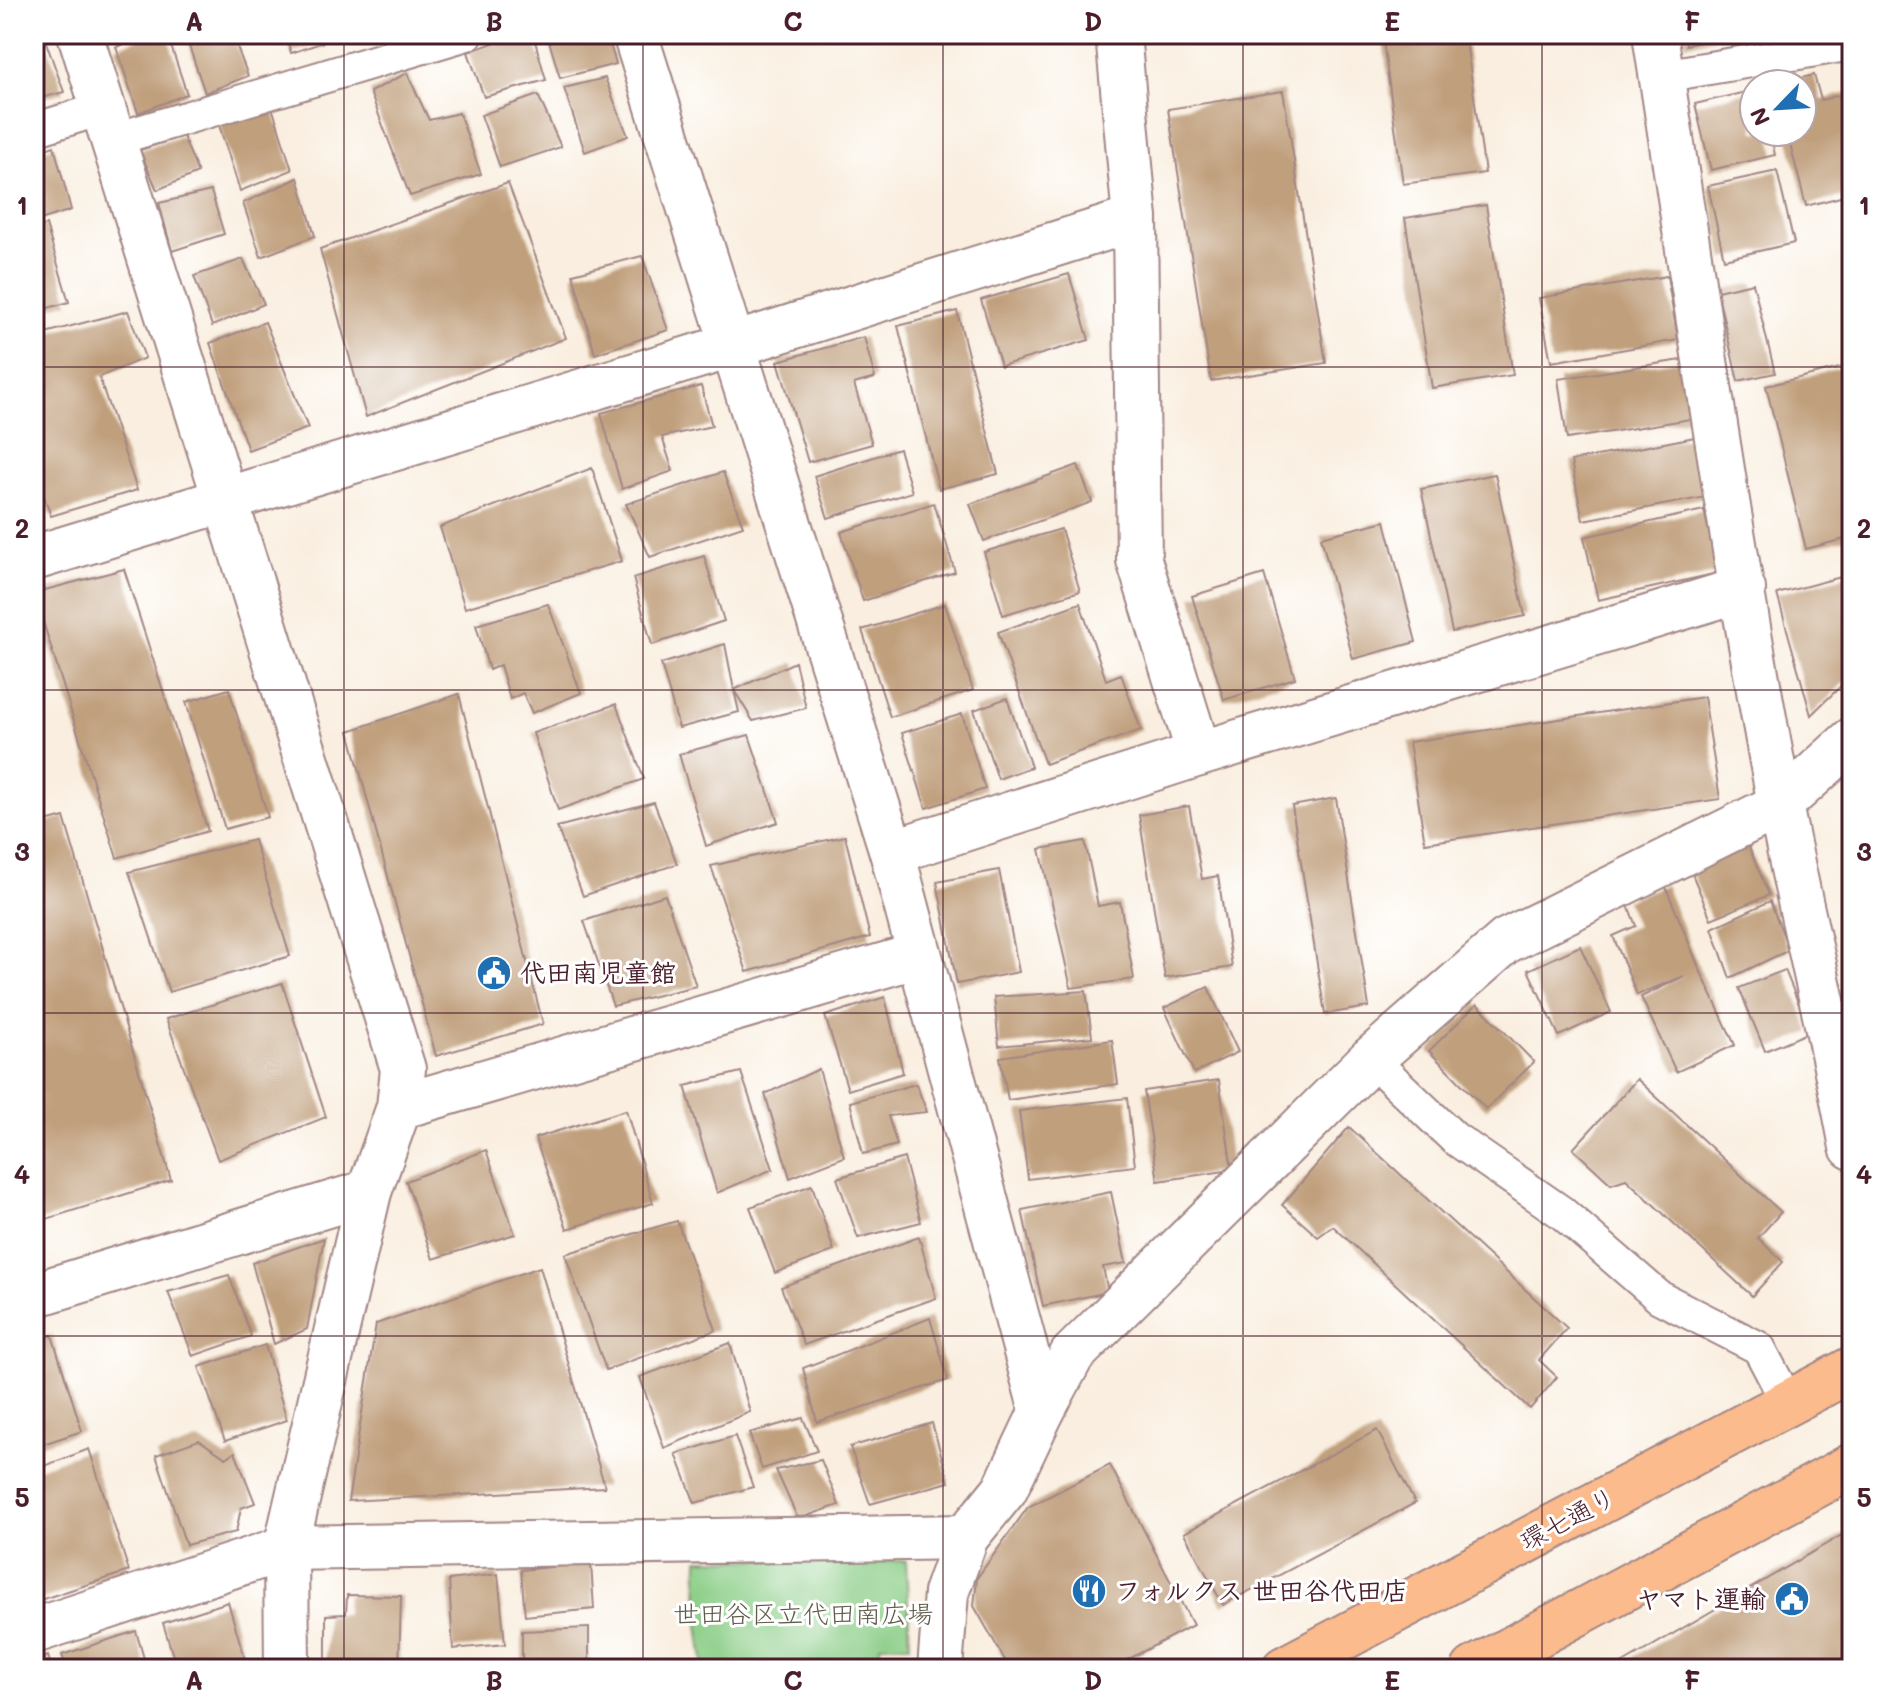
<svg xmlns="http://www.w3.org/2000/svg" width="1886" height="1703" font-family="Mali,'Klee One',sans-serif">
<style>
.green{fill:#8acd86;stroke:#6a7658;stroke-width:2}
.building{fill:#c09f7b}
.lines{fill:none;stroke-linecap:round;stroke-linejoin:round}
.service-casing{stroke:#a28685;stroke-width:36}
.minor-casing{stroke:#a28685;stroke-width:48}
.primary-casing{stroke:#a28685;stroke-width:48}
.service{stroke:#fff;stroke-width:32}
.minor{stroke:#fff;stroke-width:44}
.primary{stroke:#fbbb8c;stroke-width:44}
.grid{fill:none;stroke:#4a1f2b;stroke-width:2;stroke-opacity:0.55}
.labels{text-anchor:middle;stroke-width:6;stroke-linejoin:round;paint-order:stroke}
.poi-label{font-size:26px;font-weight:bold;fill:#4a1f2b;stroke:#fff;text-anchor:start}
.street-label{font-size:26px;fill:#4a1f2b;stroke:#fff}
.park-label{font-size:26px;fill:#605c4b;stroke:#fff}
.neatline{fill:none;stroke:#4a1f2b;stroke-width:3}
.grid-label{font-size:26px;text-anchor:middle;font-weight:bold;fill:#4a1f2b}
</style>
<rect width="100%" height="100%" fill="#fff"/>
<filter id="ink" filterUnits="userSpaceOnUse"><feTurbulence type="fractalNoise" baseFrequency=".0125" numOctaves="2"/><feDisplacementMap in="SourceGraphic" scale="16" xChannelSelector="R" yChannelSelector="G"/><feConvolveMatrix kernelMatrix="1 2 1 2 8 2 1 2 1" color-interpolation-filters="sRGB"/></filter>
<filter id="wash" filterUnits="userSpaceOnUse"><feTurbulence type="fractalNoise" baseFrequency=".006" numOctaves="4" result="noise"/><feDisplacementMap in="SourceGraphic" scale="32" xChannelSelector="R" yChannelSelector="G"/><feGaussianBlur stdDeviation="1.8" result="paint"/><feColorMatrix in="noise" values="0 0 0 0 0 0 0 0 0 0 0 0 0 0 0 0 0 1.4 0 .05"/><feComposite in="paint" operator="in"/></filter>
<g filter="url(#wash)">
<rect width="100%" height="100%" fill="#f9eedf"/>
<polygon class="green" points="698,1559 906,1561 910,1645 880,1645 880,1669 704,1669 697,1617"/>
<g id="blocks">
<g class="building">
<polygon points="34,34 43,34 64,92 34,100"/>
<polygon points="154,34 167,34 187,94 138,113 116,47"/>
<polygon points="185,34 232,34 248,76 205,93"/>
<polygon points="285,34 345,34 345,35 291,53"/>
<polygon points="353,34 383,34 383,36 354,41"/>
<polygon points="518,34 533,34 546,80 484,97 468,52"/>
<polygon points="547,34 607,34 616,64 560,78"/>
<polygon points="1382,34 1465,34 1485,173 1403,184"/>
<polygon points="1684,34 1733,34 1733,35 1686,45"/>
<polygon points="407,73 429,120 459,113 481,174 410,196 370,92"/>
<polygon points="1814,75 1821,100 1852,92 1852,194 1806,206 1787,132 1802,132 1802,84 1780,83"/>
<polygon points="605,78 628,136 585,152 564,88"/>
<polygon points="1754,90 1754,132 1770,132 1775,155 1711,170 1695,104"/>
<polygon points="1283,91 1326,363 1211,381 1168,109"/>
<polygon points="538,95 561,147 500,167 481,115"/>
<polygon points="272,107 292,170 240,191 219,125"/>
<polygon points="183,136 198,173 157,190 140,150"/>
<polygon points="54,146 71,210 34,222 34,153"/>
<polygon points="1777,171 1794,243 1724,259 1708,186"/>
<polygon points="298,178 315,236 261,257 243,203"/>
<polygon points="508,183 566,338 366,417 320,249"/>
<polygon points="211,191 224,234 172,251 159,203"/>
<polygon points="1486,205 1513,375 1432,388 1405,218"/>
<polygon points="46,225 69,302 34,312 34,228"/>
<polygon points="642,256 668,330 595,354 573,274"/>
<polygon points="243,259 264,304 212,326 194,276"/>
<polygon points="1069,274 1089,340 1001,366 981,300"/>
<polygon points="1667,276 1678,340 1551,362 1539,298"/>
<polygon points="1753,283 1775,373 1738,381 1717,291"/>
<polygon points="128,311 145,358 99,377 137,490 51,516 34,469 34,336"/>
<polygon points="957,311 998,474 939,489 898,326"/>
<polygon points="265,322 308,428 248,450 210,343"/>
<polygon points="864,337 875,378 854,384 872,444 808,462 778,361"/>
<polygon points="1682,360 1691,419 1567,439 1558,379"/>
<polygon points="1852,365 1852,537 1806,549 1766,386"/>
<polygon points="701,386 712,426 662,437 673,471 622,489 601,413"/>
<polygon points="1695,437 1706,497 1583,520 1571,461"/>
<polygon points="899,449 912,492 828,518 814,476"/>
<polygon points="1078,465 1092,502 984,541 970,504"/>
<polygon points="592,468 622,561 465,608 440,527"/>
<polygon points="723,472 743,526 650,557 626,504"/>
<polygon points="1495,474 1525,616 1452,632 1421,489"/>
<polygon points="934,503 955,572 863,601 841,532"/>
<polygon points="1704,510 1718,573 1598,600 1584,537"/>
<polygon points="1385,521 1416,642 1353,659 1321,537"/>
<polygon points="1061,529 1080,591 1003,615 984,552"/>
<polygon points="704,556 724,621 652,645 633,578"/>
<polygon points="124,569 208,831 117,858 34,593"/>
<polygon points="1264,574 1295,678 1224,700 1192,596"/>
<polygon points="1852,574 1852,675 1811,715 1777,594"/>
<polygon points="1080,603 1106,680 1121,674 1141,730 1045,764 998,632"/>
<polygon points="548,604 581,693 532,713 523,693 510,699 500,665 489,670 476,625"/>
<polygon points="945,604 973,690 890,717 862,630"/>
<polygon points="725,644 734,690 795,662 806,708 753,721 734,690 739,712 679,728 661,664"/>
<polygon points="229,689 268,817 225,829 186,702"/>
<polygon points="459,694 543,1024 436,1056 349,731"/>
<polygon points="1704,697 1720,799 1425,843 1409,742"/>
<polygon points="1007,698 1031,767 998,779 974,710"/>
<polygon points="616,704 644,779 558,810 533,733"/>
<polygon points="962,714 985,789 926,808 902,733"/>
<polygon points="749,735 778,822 706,846 679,754"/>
<polygon points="1336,798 1369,1007 1325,1014 1292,806"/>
<polygon points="654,802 677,864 583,896 557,827"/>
<polygon points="1189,806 1202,879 1218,876 1232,967 1165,978 1139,815"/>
<polygon points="64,817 171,1180 34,1223 34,825"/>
<polygon points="845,836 870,937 747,972 711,866"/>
<polygon points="254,840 290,956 169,992 129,872"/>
<polygon points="1085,841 1098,906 1120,902 1134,979 1071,988 1040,849"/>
<polygon points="1748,845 1769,895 1711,919 1690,869"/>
<polygon points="999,870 1019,972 957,984 937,882"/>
<polygon points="1665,885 1700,970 1735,1045 1676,1072 1641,997 1684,976 1637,995 1613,936 1636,926 1626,900"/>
<polygon points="665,895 696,986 613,1006 584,921"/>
<polygon points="1770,901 1789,950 1730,978 1712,928"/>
<polygon points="1580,946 1611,1012 1559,1036 1528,970"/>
<polygon points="1785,970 1810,1032 1765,1051 1739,988"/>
<polygon points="282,983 326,1117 218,1160 166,1019"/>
<polygon points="1208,987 1238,1052 1194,1073 1164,1008"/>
<polygon points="1086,991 1092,1037 999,1046 994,997"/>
<polygon points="885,997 903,1073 848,1090 825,1016"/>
<polygon points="1477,1004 1534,1062 1486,1109 1429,1051"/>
<polygon points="1112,1040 1118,1084 1008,1100 1000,1057"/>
<polygon points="819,1069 844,1157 790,1178 765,1094"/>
<polygon points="741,1072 773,1169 717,1193 685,1086"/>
<polygon points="1637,1079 1781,1212 1758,1238 1783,1262 1752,1296 1626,1179 1611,1184 1573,1149"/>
<polygon points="1219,1080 1232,1170 1158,1181 1144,1091"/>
<polygon points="916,1084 927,1112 888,1116 897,1145 863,1154 850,1102"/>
<polygon points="1127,1098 1135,1166 1028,1179 1019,1111"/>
<polygon points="626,1110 653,1203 567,1229 535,1138"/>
<polygon points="1349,1127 1567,1328 1539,1360 1557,1377 1530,1409 1333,1226 1318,1237 1282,1205"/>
<polygon points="486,1150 515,1234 433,1259 406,1181"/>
<polygon points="904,1158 921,1222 858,1238 837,1178"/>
<polygon points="812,1185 834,1251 775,1273 750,1207"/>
<polygon points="1111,1192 1126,1263 1103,1267 1108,1292 1043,1306 1022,1210"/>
<polygon points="677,1221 716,1330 606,1370 565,1254"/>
<polygon points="919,1237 936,1298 804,1345 781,1287"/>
<polygon points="324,1238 307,1329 274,1344 252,1263"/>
<polygon points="540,1267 605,1487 348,1501 376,1324"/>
<polygon points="229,1275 251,1336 193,1356 168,1292"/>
<polygon points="930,1318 948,1380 817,1422 803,1368"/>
<polygon points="52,1335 82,1431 34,1447 34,1341"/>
<polygon points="730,1343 750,1412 664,1448 640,1377"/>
<polygon points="265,1345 287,1420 225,1441 199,1367"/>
<polygon points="803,1418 817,1451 762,1469 749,1433"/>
<polygon points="932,1423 949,1482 870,1504 850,1447"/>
<polygon points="1377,1430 1415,1503 1223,1605 1184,1533"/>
<polygon points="735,1436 753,1487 695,1503 676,1454"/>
<polygon points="199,1440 226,1458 235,1452 255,1503 241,1508 236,1532 186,1545 156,1455"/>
<polygon points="89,1449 129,1571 40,1600 34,1579 34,1470"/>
<polygon points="821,1460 839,1505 798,1519 776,1470"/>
<polygon points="1110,1465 1193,1625 1110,1669 1010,1669 974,1606 977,1578 1028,1507"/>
<polygon points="1852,1529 1852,1669 1613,1669"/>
<polygon points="591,1563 594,1609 525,1616 521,1570"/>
<polygon points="498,1574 505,1644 453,1649 449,1580"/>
<polygon points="347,1595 401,1596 399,1669 326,1669 326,1615 346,1614"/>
<polygon points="228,1602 246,1663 228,1669 177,1669 163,1623"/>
<polygon points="589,1628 589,1669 522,1669 522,1631"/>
<polygon points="136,1631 147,1669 67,1669 62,1655"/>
<polygon points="48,1656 52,1669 34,1669 34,1661"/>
<polygon points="506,1663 506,1669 460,1669 460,1666"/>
</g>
</g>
</g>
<g filter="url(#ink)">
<use href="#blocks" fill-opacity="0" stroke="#a28685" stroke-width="2"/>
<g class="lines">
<g class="service-casing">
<g id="service">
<polyline points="1662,76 1852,44"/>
<polyline points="34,130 104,108"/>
<polyline points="112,140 467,34"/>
<polyline points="1371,1059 1454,1138 1561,1212 1659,1297 1759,1348 1788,1403"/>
</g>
</g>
<g class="minor-casing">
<g id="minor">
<polyline points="80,34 403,1069 399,1107 369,1192 286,1548 287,1669"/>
<polyline points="635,34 892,852 1042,1411"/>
<polyline points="1118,34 1135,219 1139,560 1199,754"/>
<path d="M1655 34C1695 291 1731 549 1780 804 1802 919 1831 1032 1852 1147"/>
<polyline points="34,558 734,345 1135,219"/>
<polyline points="892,852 1199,754 1743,589"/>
<polyline points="399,1107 919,955"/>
<polyline points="34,1295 369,1192"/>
<polyline points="34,1631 286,1548 966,1537"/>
<polyline points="940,1669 946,1593 966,1537 1005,1489 1042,1411 1072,1355 1371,1059 1506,941 1780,805 1852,740"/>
</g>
</g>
<g class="primary-casing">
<g id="primary">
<polyline points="1284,1669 1852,1369"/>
<polyline points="1474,1669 1852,1466"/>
</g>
</g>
<use href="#service" class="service"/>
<use href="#minor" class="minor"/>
<use href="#primary" class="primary"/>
</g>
</g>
<path class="grid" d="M344 34V1669M643 34V1669M943 34V1669M1243 34V1669M1542 34V1669M34 367H1852M34 690H1852M34 1013H1852M34 1336H1852"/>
<defs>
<g id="civic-disc" transform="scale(1.8)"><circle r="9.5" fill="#1f6fb2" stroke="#fff"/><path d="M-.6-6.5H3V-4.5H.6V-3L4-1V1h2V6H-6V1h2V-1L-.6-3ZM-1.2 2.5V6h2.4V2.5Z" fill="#fff"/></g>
<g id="restaurant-disc" transform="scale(1.8)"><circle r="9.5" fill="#1f6fb2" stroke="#fff"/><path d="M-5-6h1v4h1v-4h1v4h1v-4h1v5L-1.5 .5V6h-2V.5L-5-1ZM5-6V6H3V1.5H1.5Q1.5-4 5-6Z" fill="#fff"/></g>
</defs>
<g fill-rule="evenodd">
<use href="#civic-disc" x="494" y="973"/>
<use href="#restaurant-disc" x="1089" y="1591"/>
<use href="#civic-disc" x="1792" y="1599"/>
</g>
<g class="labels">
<g class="poi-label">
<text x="520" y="982">代田南児童館</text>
<text x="1115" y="1600">フォルクス 世田谷代田店</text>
<text x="1766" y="1608" text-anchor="end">ヤマト運輸</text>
</g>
<g class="street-label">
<text transform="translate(1568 1519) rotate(-28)" y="9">環七通り</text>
</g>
<g class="park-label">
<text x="803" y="1623">世田谷区立代田南広場</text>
</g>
</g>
<rect width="1886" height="1703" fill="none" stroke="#fff" stroke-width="88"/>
<g transform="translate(1778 108) rotate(245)"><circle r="38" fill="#ffffff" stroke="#b7a5aa" stroke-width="2"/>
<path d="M0-6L14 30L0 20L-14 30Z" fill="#1f6fb2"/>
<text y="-12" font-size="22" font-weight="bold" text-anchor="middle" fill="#4a1f2b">N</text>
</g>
<rect x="44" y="44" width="1798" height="1615" class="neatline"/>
<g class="grid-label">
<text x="194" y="31">A</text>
<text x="494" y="31">B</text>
<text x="793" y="31">C</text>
<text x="1093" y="31">D</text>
<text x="1392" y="31">E</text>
<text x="1692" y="31">F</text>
<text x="22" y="215">1</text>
<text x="1864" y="215">1</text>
<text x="22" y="538">2</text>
<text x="1864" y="538">2</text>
<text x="22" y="861">3</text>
<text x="1864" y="861">3</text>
<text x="22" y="1184">4</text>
<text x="1864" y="1184">4</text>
<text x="22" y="1507">5</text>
<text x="1864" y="1507">5</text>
<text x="194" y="1690">A</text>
<text x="494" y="1690">B</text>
<text x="793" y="1690">C</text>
<text x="1093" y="1690">D</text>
<text x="1392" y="1690">E</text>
<text x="1692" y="1690">F</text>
</g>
</svg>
